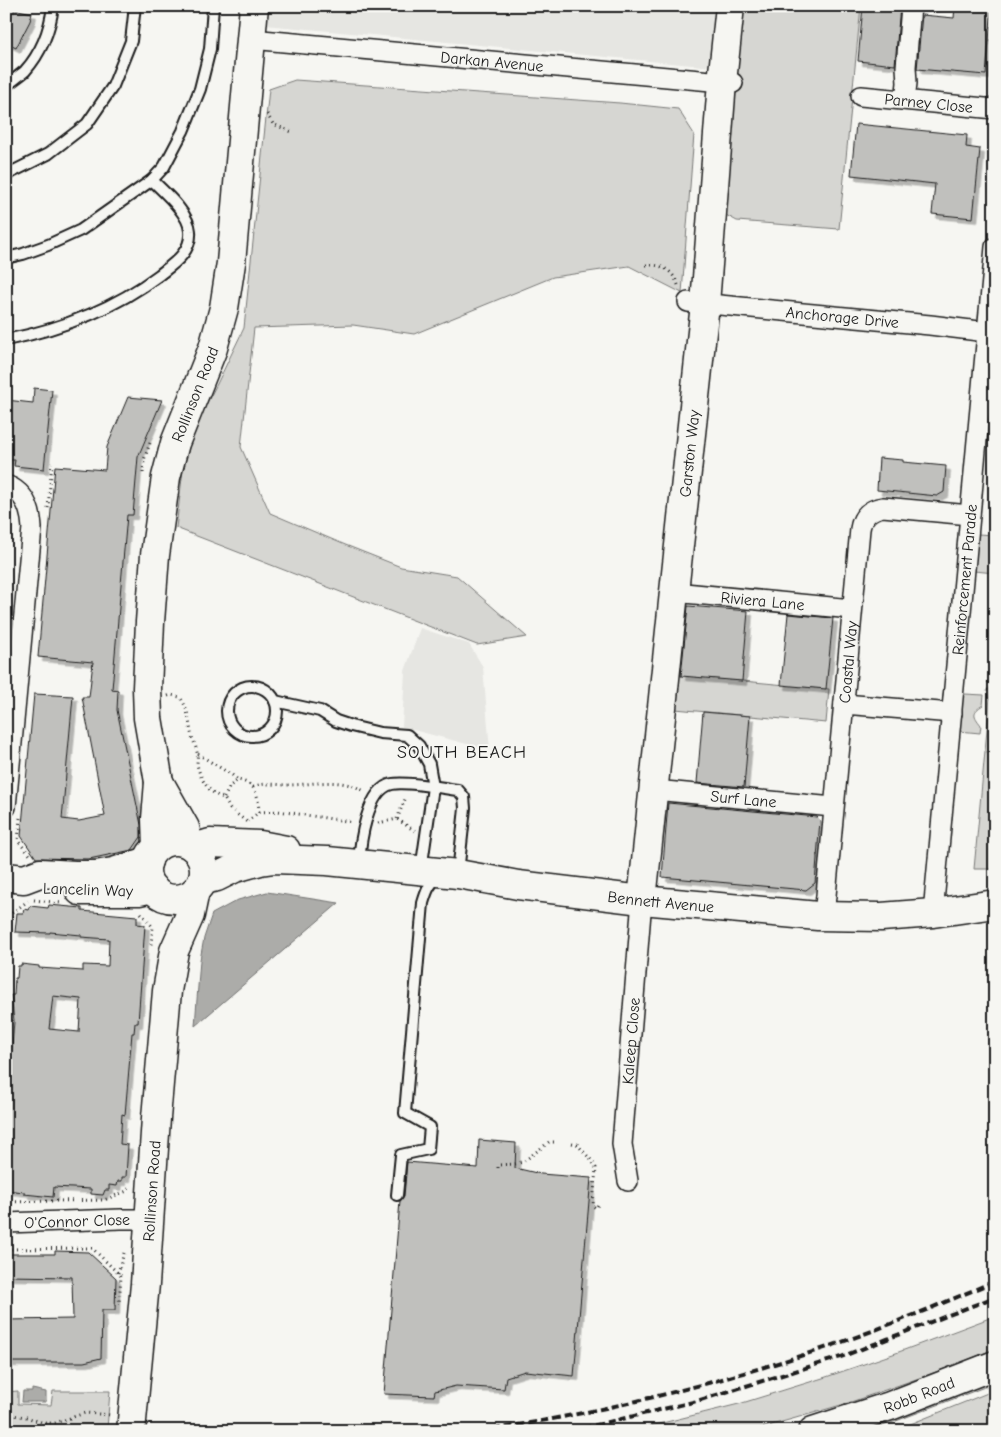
<svg xmlns="http://www.w3.org/2000/svg" width="1001" height="1437" font-family="'Comic Neue',sans-serif">
<style>
.built{fill:#e6e6e2}
.green{fill:#d6d6d2;stroke:#797977}
.water{fill:#acaca9;stroke:#727271}
.building{fill:#c0c0bd;stroke:#1c1c1c;fill-rule:evenodd;filter:url(#shadow)}
.lines{fill:none;stroke-linecap:round;stroke-linejoin:round}
.lane-casing{stroke:#1c1c1c;stroke-width:14}
.street-casing{stroke:#1c1c1c;stroke-width:22}
.secondary-casing{stroke:#1c1c1c;stroke-width:31}
.path{stroke:#1c1c1c;stroke-width:3;stroke-dasharray:1 4;stroke-linecap:butt}
.lane{stroke:#f6f6f2;stroke-width:10}
.street{stroke:#f6f6f2;stroke-width:19}
.secondary{stroke:#f6f6f2;stroke-width:28}
.rail{stroke:#1c1c1c;stroke-width:4;stroke-dasharray:8 4;stroke-linecap:butt}
.labels{text-anchor:middle;stroke-width:4;stroke-linejoin:round;paint-order:stroke}
.street-label{font-size:16px;fill:#1c1c1c;stroke:#f6f6f2}
.neighbourhood-label{font-size:18px;letter-spacing:1px;fill:#1c1c1c;stroke:#f6f6f2}
</style>
<defs>
<filter id="shadow"><feDropShadow dx="4.5" dy="4.5" stdDeviation="0" flood-color="#0004"/></filter>
</defs>
<rect width="100%" height="100%" fill="#f6f6f2"/>
<filter id="ink" filterUnits="userSpaceOnUse"><feTurbulence type="fractalNoise" baseFrequency=".02" numOctaves="2"/><feDisplacementMap in="SourceGraphic" scale="10" xChannelSelector="R" yChannelSelector="G"/><feConvolveMatrix kernelMatrix="1 2 1 2 8 2 1 2 1" color-interpolation-filters="sRGB"/></filter>
<g filter="url(#ink)">
<g class="built">
<polygon points="267,6 742,6 735,69 265,25"/>
<polygon points="420,628 469,644 483,667 490,750 402,727 405,671"/>
</g>
<g class="green">
<polygon points="744,6 861,6 839,229 737,221 724,214"/>
<polygon points="295,80 620,103 678,109 694,134 682,293 629,266 553,277 414,334 353,325 254,328 241,447 270,513 343,544 401,567 457,576 527,637 477,645 176,528 183,470 195,425 217,384 244,328 269,89"/>
<path d="M978 534 995 535C995 542 990 545 989 552 989 557 992 559 994 564 995 567 995 570 995 573L974 571 976 536Z"/>
<polygon points="995,644 995,869 974,869"/>
<polygon points="678,675 829,689 826,723 675,709"/>
<path d="M965 694 984 695 983 705C972 712 973 715 981 725L980 733 959 731 962 695Z"/>
<polygon points="995,1316 995,1349 939,1371 848,1403 754,1430 630,1431 739,1404 826,1377 896,1353"/>
<polygon points="995,1376 995,1383 870,1431 854,1431"/>
<polygon points="995,1390 995,1431 893,1431"/>
<polygon points="18,1391 18,1404 51,1405 53,1391 110,1391 107,1429 6,1429 6,1392"/>
</g>
<g class="water">
<polygon points="267,892 339,903 195,1026 200,960 204,938 212,914 238,900"/>
<polygon points="32,1389 46,1392 46,1402 22,1402 23,1391 32,1391"/>
</g>
<g class="building">
<polygon points="863,6 900,6 895,65 858,61"/>
<polygon points="955,6 992,6 986,75 917,69 922,15 954,18"/>
<polygon points="14,9 32,13 30,21 16,48 6,43 6,26 9,27"/>
<polygon points="856,124 967,135 966,147 980,149 973,218 932,214 935,184 851,175"/>
<polygon points="34,388 52,390 44,469 14,466 15,460 6,460 6,400 33,403"/>
<polygon points="128,397 162,400 138,457 133,515 127,515 112,689 118,690 117,710 141,825 141,837 132,850 89,859 36,858 21,836 34,694 73,696 62,819 79,821 105,816 82,697 89,697 93,662 38,657 55,466 105,470 107,447"/>
<polygon points="879,458 903,460 903,462 946,466 944,492 937,496 877,490"/>
<polygon points="688,606 748,611 742,681 681,676"/>
<polygon points="788,614 833,618 826,689 781,685"/>
<polygon points="703,712 750,716 744,787 697,783"/>
<polygon points="668,803 817,817 820,820 815,883 806,890 662,877"/>
<path d="M49 905 82 908V911L137 916V924L145 925 138 1023H135L134 1033H132L125 1115 122 1114 120 1144 128 1145 126 1177H122V1181H118L117 1186 109 1185V1190H105L103 1195 91 1194V1189L54 1187 53 1197 24 1194V1192L6 1190V1087L9 1058H11L14 1021 11 995H14L15 978H17L18 966H21V964L39 966V968L83 971V965L108 966 109 939 81 937V935L50 932V933L15 932 17 913H23L24 909 28 910 30 906 48 908ZM53 996 81 999 79 1032 49 1029Z"/>
<polygon points="479,1140 516,1143 515,1168 541,1174 591,1178 574,1376 525,1371 506,1377 504,1389 456,1386 435,1391 434,1396 384,1394 400,1201 404,1196 407,1162 478,1168"/>
<polygon points="55,1251 88,1252 116,1278 115,1310 102,1310 101,1358 84,1362 6,1362 6,1320 73,1319 72,1277 6,1276 6,1254 55,1254"/>
</g>
<g class="lines">
<g class="lane-casing">
<g id="lane">
<path d="M6 86C12 81 19 76 25 71 41 53 50 30 53 6"/>
<polyline points="6,175 48,154 87,124 113,86 131,41 135,6"/>
<polyline points="6,258 23,254 48,245 81,230 152,180 164,167 183,131 200,89 210,49 213,6"/>
<path d="M6 340C61 329 114 309 159 275 173 264 192 252 190 231 189 213 164 192 152 180"/>
<circle cx="252" cy="711" r="25"/>
<polyline points="275,701 320,711 336,721 351,726 380,733 407,735 419,746 429,764 433,787 421,870"/>
<path d="M359 864C360 843 367 789 392 784 408 781 441 788 458 790L464 797 465 808 458 873"/>
<path d="M397 1195 401 1155 428 1149 430 1127 405 1113 423 903C426 893 429 883 438 877"/>
</g>
</g>
<g class="street-casing">
<g id="street">
<path id="s1" d="M251 39 733 83"/>
<path id="s2" d="M861 96 995 109"/>
<polyline points="905,100 907,83 906,67 911,6"/>
<path id="s3" d="M688 302 930 325 995 333"/>
<path d="M6 485C25 492 31 509 32 528L6 807"/>
<path id="s4" d="M674 592 852 609"/>
<polyline points="844,704 952,713"/>
<path id="s5" d="M653 792 665 791 833 807"/>
<path id="s6" d="M933 913 995 247"/>
<path id="s7" d="M824 917 860 529C862 516 870 509 883 507L970 515"/>
<path id="s8" d="M628 1181 622 1144 642 900"/>
<path id="s9" d="M6 1223 121 1219H149"/>
</g>
</g>
<g class="secondary-casing">
<g id="secondary">
<polyline points="159,782 185,828 189,844"/>
<circle cx="175" cy="870" r="29"/>
<path id="s10" d="M157 847 156 819 159 782 148 718 147 688 150 622 155 555 166 477 175 443 213 348 224 308 231 263 254 6"/>
<polyline points="194,848 210,843 260,845 286,850"/>
<polyline points="6,877 24,879 40,873 75,875 96,875 113,872 148,861"/>
<path id="s11" d="M202 880 217 877 235 868 260 861 274 859 327 861 458 874 518 885 642 900 818 916 881 917 933 913 995 904"/>
<polyline points="80,891 139,891 153,888"/>
<path id="s12" d="M642 900 674 592 705 304 722 82 730 6"/>
<path id="s13" d="M131 1431 145 1284 156 1118 167 991 174 951 190 915 195 891"/>
<path id="s14" d="M813 1431 890 1406 995 1365"/>
</g>
</g>
<g class="path">
<polyline points="267,114 273,124 294,133"/>
<path d="M646 265C663 264 674 271 679 288"/>
<polyline points="143,473 144,460 150,443"/>
<polyline points="48,508 52,463"/>
<polyline points="988,683 995,675"/>
<polyline points="987,690 994,692 995,694"/>
<path d="M168 696 171 695 180 697C189 709 189 724 192 737 194 742 196 747 197 752 198 756 197 760 197 764 200 779 209 794 224 798L230 809 247 822"/>
<polyline points="198,754 232,775 238,780"/>
<path d="M253 787C264 782 276 785 288 785 312 785 343 776 365 792"/>
<path d="M224 798 230 786 238 780C257 784 258 795 259 812L248 821"/>
<polyline points="259,812 278,811 353,822"/>
<polyline points="20,818 18,841 30,855"/>
<polyline points="397,819 406,797"/>
<polyline points="378,823 397,819 415,831"/>
<polyline points="34,900 62,903"/>
<polyline points="141,913 153,927 151,945"/>
<polyline points="8,918 12,919 12,913 28,901"/>
<polyline points="572,1143 577,1144 592,1161 596,1168 593,1206 596,1208 599,1203"/>
<polyline points="498,1168 498,1165 515,1164 523,1162 549,1142 554,1142"/>
<polyline points="6,1202 104,1200 127,1191 129,1188"/>
<polyline points="6,1249 92,1248 121,1276 119,1305"/>
<polyline points="118,1273 124,1253"/>
<polyline points="6,1414 26,1417 44,1423 55,1423 85,1413 112,1415"/>
</g>
<use href="#lane" class="lane"/>
<use href="#street" class="street"/>
<use href="#secondary" class="secondary"/>
<g class="rail">
<path d="M481 1431C588 1415 695 1389 797 1357 864 1336 930 1309 995 1281"/>
<polyline points="571,1431 697,1401 841,1357 995,1297"/>
</g>
</g>
</g>
<g class="labels">
<g class="street-label">
<text dy="6" stroke="none"><textPath href="#s1" startOffset="242">Darkan Avenue</textPath></text>
<text dy="6" stroke="none"><textPath href="#s2" startOffset="68">Parney Close</textPath></text>
<text dy="6" stroke="none"><textPath href="#s3" startOffset="155">Anchorage Drive</textPath></text>
<text dy="6" stroke="none"><textPath href="#s10" startOffset="460">Rollinson Road</textPath></text>
<text dy="6" stroke="none"><textPath href="#s12" startOffset="449">Garston Way</textPath></text>
<text dy="6" stroke="none"><textPath href="#s6" startOffset="335">Reinforcement Parade</textPath></text>
<text dy="6" stroke="none"><textPath href="#s4" startOffset="89">Riviera Lane</textPath></text>
<text dy="6" stroke="none"><textPath href="#s7" startOffset="256">Coastal Way</textPath></text>
<text dy="6" stroke="none"><textPath href="#s5" startOffset="91">Surf Lane</textPath></text>
<text transform="translate(88 889) rotate(2)" y="6">Lancelin Way</text>
<text dy="6" stroke="none"><textPath href="#s11" startOffset="465">Bennett Avenue</textPath></text>
<text dy="6" stroke="none"><textPath href="#s8" startOffset="141">Kaleep Close</textPath></text>
<text dy="6" stroke="none"><textPath href="#s13" startOffset="241">Rollinson Road</textPath></text>
<text dy="6" stroke="none"><textPath href="#s9" startOffset="71">O'Connor Close</textPath></text>
<text dy="6" stroke="none"><textPath href="#s14" startOffset="112">Robb Road</textPath></text>
</g>
<g class="neighbourhood-label">
<text x="462" y="758">SOUTH BEACH</text>
</g>
</g>
<rect width="1001" height="1437" fill="none" stroke="#f6f6f2" stroke-width="25"/>
<rect x="12" y="12" width="976" height="1412" fill="none" stroke="#1c1c1c" stroke-width="2" filter="url(#ink)"/>
</svg>
